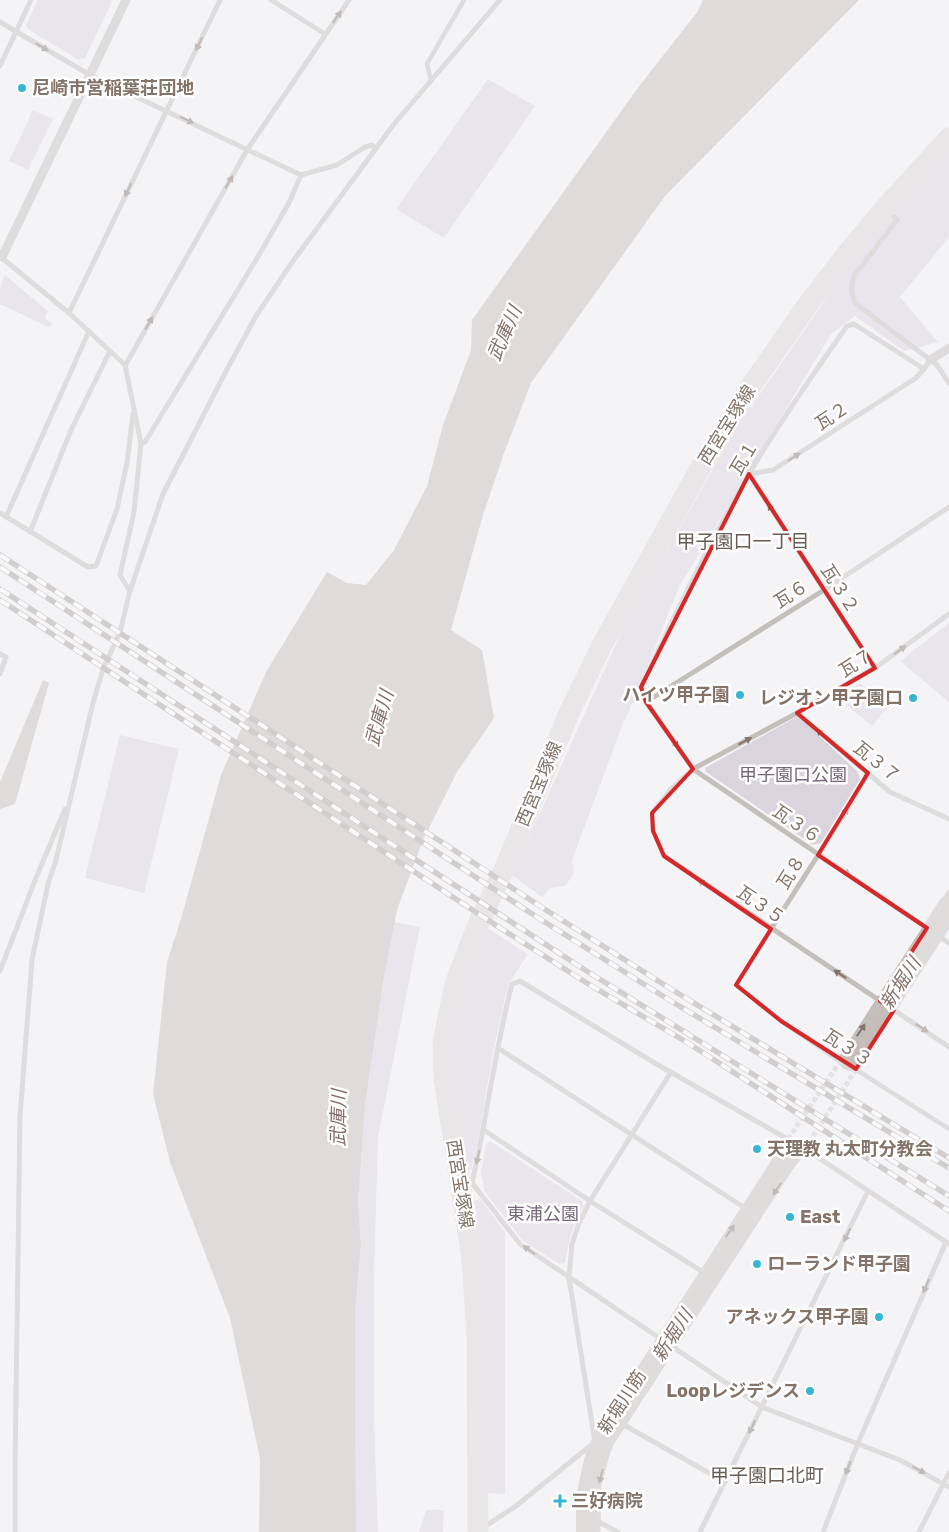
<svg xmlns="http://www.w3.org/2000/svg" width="949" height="1532" font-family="Rubik,'Noto Sans JP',sans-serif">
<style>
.green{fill:#dad5dd}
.water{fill:#c6bcb8}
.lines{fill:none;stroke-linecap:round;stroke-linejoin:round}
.river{stroke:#c6bcb8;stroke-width:22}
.minor-tunnel{stroke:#d2cdcc;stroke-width:5;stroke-dasharray:5 2.5;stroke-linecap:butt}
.pedestrian{stroke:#c3bfbb;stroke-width:4.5}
.minor{stroke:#c3bfbb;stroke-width:5}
.tertiary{stroke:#c3bfbb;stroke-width:9}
.secondary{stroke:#dad5d2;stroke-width:21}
.rail-casing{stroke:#a8a19c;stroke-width:5.5}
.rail{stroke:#fff;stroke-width:4;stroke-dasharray:11;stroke-linecap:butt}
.oneway{fill:#837368}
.marked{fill:none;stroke:#d62828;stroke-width:4;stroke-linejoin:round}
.poi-dot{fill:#36b5d5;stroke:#fff;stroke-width:2}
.labels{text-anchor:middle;stroke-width:5;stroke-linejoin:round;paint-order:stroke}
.poi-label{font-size:18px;font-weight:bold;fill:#837368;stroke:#fff;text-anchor:start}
.street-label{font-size:18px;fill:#837368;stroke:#fff}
.park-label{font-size:18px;fill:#76677a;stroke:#fff}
.water-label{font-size:19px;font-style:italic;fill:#857069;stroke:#fff}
.neighbourhood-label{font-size:19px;fill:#685d55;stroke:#fff}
</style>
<rect width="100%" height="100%" fill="#f4f4f7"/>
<g class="green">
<polygon points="38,0 113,0 85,58 79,60 29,30 26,25"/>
<polygon points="488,79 535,106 444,238 396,209"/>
<polygon points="33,110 53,119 28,170 9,161"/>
<polygon points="949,151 949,237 900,297 938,342 904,351 855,316 831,334 679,587 635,698 622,726 571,863 574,865 573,875 565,886 550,888 542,897 512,875 624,626 735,430 848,267"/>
<polygon points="5,275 48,311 45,318 52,323 50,328 0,304 0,287"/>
<polygon points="949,623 949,702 900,661"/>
<polygon points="860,683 889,706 872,726 838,698"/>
<polygon points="798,716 858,772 860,779 821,843 813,845 706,772 705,768"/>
<polygon points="120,735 179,749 144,893 85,878"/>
<polygon points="394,922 420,927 378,1137 374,1279 374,1418 378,1532 356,1532 355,1314 361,1244 358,1203 365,1105 384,977"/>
<polygon points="487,928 528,954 508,985 493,1052 479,1135 471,1170 465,1168 450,1061 457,1006"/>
<path d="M490 1141 582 1201 584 1206C573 1225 568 1242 565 1263L559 1264 523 1241 485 1192 481 1172 486 1144Z"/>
<polygon points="480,1199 505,1232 505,1494 484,1493 473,1201"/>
<polygon points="426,1510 444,1510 443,1532 419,1532"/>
</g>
<g class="water">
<polygon points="703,0 859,0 665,196 531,383 504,453 483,515 451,630 482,650 494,718 457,772 423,840 397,910 384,977 365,1105 358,1203 361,1244 355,1314 356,1532 259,1532 260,1459 230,1318 170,1162 153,1094 167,962 181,919 221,775 266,672 327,572 347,583 366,585 394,550 427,486 443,425 471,350 472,320 637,89 698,11"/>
<polygon points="43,680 49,683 15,804 0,809 0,782"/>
</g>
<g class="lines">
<g class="river">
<polyline points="850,1060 949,906"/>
<polyline points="587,1532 587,1497 595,1461 604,1439 791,1151"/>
</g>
<g class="minor-tunnel">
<polyline points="788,1139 841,1060"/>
<polyline points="805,1149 856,1069"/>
</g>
<g class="pedestrian">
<polyline points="431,81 427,64 464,0"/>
<polyline points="771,929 736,985 781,1021 835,1058 841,1060 949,1129"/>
<polyline points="880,1001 949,892"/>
<polyline points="595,1442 660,1339"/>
</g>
<g class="minor">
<polyline points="271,0 325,34"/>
<polyline points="0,22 90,75 301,175 289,203 256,260 145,442 141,443"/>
<polyline points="0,66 31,0"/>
<polyline points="301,175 337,165 365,147 372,145 376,149"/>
<polyline points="889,212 897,220 854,276 851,289 855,303 937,365 949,383"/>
<polyline points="2,258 69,313 125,365 141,443 134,512 120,575 130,591"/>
<polyline points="69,313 220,0"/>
<path d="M930 360 924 369 854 324 847 326C813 374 779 423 749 474 709 543 675 615 641 687L646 702 693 769 949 943"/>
<polyline points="125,366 247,150 349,0"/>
<polyline points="0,513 88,567 96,566 117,509 127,463 133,414"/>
<polyline points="6,517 89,331"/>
<polyline points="30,532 71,430 110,351"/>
<polyline points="949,614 875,668 797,713 693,769 671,789 652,813 653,831 664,856 949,1047"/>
<polyline points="0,654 6,657 0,674"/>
<polyline points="875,668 749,474 773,470 916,378 924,369"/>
<polyline points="646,702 824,590 949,507"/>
<polyline points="797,713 890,792 949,819"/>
<polyline points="771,929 850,805 868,773"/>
<polyline points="0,971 36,878 65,809"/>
<polyline points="498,1048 745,1208"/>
<polyline points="841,1060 880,1001"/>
<polyline points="856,1069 949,924"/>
<polyline points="484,1130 590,1201 703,1272"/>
<path d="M472 1183C487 1117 495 1049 512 984L520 981 653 1062 805 1149 949 1244"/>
<polyline points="472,1183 520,1244 762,1407 900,1460 949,1487"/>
<polyline points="660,1339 788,1139"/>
<polyline points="624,1425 725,1482"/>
<polyline points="595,1442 569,1278 572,1244 579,1223 590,1201 671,1072"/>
<polyline points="595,1442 609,1447"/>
<polyline points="597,1521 618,1532"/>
<polyline points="484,1527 516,1506 595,1442"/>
<polyline points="15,1532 15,1466 20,1116 32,960 48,884 56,860 93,703 103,669 120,632 130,591 163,494 224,375 256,316 293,261 394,124 500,0"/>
<polyline points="598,1532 599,1485 609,1447 791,1168 805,1149"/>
<polyline points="700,1532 868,1191"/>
<polyline points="823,1532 858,1443 946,1242"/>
<polyline points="919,1532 949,1473"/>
</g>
<g class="tertiary">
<polyline points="0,255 2,257 126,0"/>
<polyline points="930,360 949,348"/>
</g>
<polyline class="secondary" points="478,1532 477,1335 472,1259 444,1078 443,1042 455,984 476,929 506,865 569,713 601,647 702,465 753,383 809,303 846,255 885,208 949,138"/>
<g class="rail-casing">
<g id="rail">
<polyline points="0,555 546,910 671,989 949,1158"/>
<polyline points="0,567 540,919 666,998 949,1168"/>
<polyline points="0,589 585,970 949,1196"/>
<polyline points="0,600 494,924 590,985 688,1043 949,1211"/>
</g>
</g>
<use href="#rail" class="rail"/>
</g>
<defs><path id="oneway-solid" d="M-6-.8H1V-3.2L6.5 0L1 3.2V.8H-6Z" transform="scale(1.25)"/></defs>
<g class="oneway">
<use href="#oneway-solid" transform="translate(337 17) rotate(-55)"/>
<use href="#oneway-solid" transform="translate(199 44) rotate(116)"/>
<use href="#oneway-solid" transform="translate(42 47) rotate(31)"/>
<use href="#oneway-solid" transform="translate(187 120) rotate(26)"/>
<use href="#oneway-solid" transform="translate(229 182) rotate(-60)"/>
<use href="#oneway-solid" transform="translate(128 190) rotate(116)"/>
<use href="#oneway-solid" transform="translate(149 323) rotate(-60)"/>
<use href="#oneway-solid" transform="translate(794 457) rotate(-33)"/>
<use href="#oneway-solid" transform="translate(772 510) rotate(-123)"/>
<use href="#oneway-solid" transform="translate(900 650) rotate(-36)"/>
<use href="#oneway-solid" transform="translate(822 734) rotate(-140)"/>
<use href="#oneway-solid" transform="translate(745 741) rotate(-28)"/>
<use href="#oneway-solid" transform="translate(674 742) rotate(55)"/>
<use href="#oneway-solid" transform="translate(844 814) rotate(-57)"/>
<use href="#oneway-solid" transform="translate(844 871) rotate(33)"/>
<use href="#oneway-solid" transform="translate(704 884) rotate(-146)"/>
<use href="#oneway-solid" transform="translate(840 974) rotate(-147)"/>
<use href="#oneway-solid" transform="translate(922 1028) rotate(34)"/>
<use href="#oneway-solid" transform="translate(861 1030) rotate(-56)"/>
<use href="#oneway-solid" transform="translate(478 1157) rotate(103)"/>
<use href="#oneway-solid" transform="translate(777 1189) rotate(123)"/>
<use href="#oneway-solid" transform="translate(730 1231) rotate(-55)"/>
<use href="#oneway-solid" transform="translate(847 1235) rotate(116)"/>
<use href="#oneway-solid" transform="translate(529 1250) rotate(-145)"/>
<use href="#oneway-solid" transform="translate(926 1286) rotate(113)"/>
<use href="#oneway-solid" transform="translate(752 1427) rotate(116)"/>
<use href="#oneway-solid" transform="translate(848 1468) rotate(111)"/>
<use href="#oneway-solid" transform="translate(919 1470) rotate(29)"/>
<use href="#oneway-solid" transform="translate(601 1476) rotate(104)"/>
</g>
<path d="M0 0H949V1532H0ZM749 474 875 668 797 713 868 773 818 855 927 928 880 1001 894 1010 856 1069 781 1021 736 985 771 929 664 856 653 831 652 813 693 769 646 702 641 687Z" fill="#f4f4f7" fill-opacity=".55" fill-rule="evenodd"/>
<path class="marked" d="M749 474 875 668 797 713 868 773 818 855 927 928 880 1001 894 1010 856 1069 781 1021 736 985 771 929 664 856 653 831 652 813 693 769 646 702 641 687Z"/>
<g class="poi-dot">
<circle cx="22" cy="88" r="5"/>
<circle cx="740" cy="695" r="5"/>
<circle cx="913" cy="698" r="5"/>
<circle cx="757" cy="1149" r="5"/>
<circle cx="790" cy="1217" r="5"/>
<circle cx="757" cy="1264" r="5"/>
<circle cx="879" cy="1317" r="5"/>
<circle cx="810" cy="1391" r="5"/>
<path d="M557.5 1493.5h5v5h5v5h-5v5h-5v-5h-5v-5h5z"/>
</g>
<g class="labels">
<g class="poi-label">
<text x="32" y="94">尼崎市営稲葉荘団地</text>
<text x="730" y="701" text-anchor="end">ハイツ甲子園</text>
<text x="903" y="704" text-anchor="end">レジオン甲子園口</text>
<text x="767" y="1155">天理教 丸太町分教会</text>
<text x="800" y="1223">East</text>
<text x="767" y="1270">ローランド甲子園</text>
<text x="869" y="1323" text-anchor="end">アネックス甲子園</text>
<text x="800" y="1397" text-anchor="end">Loopレジデンス</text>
<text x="571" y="1507">三好病院</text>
</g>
<g class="street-label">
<text transform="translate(832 416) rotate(-33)" y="6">瓦２</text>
<text transform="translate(727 425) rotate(-58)" y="6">西宮宝塚線</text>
<text transform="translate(744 458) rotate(-59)" y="6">瓦１</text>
<text transform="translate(840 589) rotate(57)" y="6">瓦３２</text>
<text transform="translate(791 594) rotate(-32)" y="6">瓦６</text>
<text transform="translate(856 663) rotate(-32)" y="6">瓦７</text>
<text transform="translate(877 762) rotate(39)" y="6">瓦３７</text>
<text transform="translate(539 784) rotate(-67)" y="6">西宮宝塚線</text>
<text transform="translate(797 824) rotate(34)" y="6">瓦３６</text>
<text transform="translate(791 872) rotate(-58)" y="6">瓦８</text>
<text transform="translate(761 905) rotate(34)" y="6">瓦３５</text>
<text transform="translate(848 1048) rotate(32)" y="6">瓦３３</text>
<text transform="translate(460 1184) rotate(81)" y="6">西宮宝塚線</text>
<text transform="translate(622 1402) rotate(-57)" y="6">新堀川筋</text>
</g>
<g class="park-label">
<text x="793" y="781">甲子園口公園</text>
<text x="543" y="1220">東浦公園</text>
</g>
<g class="water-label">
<text transform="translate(504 333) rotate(-66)" y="7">武庫川</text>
<text transform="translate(379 718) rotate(-74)" y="7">武庫川</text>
<text transform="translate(900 983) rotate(-57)" y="7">新堀川</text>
<text transform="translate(338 1118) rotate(-89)" y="7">武庫川</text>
<text transform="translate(672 1335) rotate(-57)" y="7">新堀川</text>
</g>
<g class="neighbourhood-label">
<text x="743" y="548">甲子園口一丁目</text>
<text x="767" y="1482">甲子園口北町</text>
</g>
</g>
</svg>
